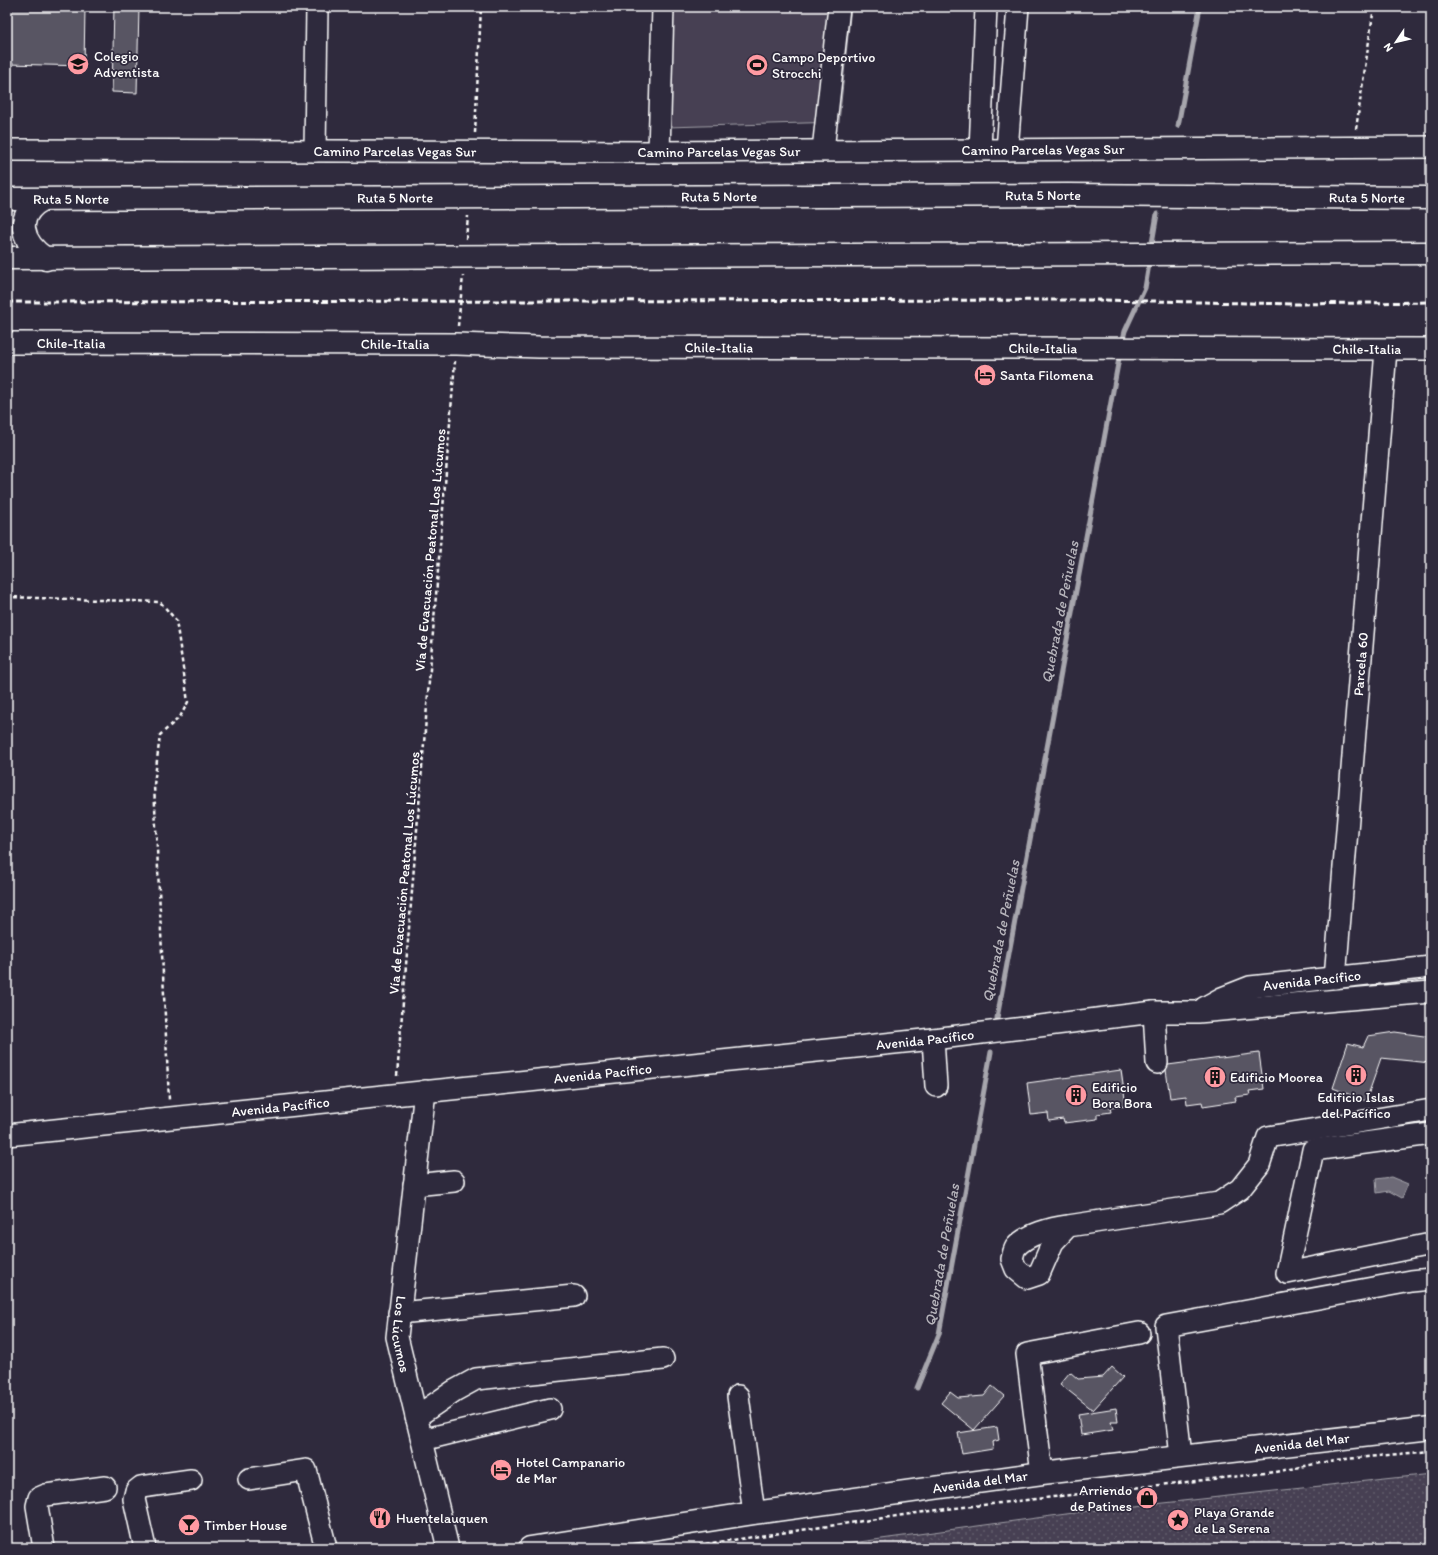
<svg xmlns="http://www.w3.org/2000/svg" width="1438" height="1555" font-family="Itim,sans-serif">
<style>
.green{fill:#464152;stroke:#a2a0a8}
.park{fill:url(#park-dots);stroke:#a2a0a8}
.water{fill:#6d6a77;stroke:#a7a6ad}
.lines{fill:none;stroke-linecap:round;stroke-linejoin:round}
.stream{stroke:#a7a6ad;stroke-width:5}
.building{fill:#595564;stroke:#fff}
.minor-casing{stroke:#fff;stroke-width:24}
.major-casing{stroke:#fff;stroke-width:25}
.highway-casing{stroke:#fff;stroke-width:25}
.path{stroke:#fff;stroke-width:2.5;stroke-dasharray:4 3;stroke-linecap:butt}
.minor{stroke:#2f2a3d;stroke-width:21}
.major{stroke:#2f2a3d;stroke-width:22}
.highway{stroke:#2f2a3d;stroke-width:22}
.rail{stroke:#fff;stroke-width:3;stroke-dasharray:6 3;stroke-linecap:butt}
.labels{text-anchor:middle;stroke-width:3.5;stroke-linejoin:round;paint-order:stroke}
.poi-label{font-size:14px;fill:#fff;stroke:#2f2a3d;text-anchor:start}
.street-label{font-size:14px;fill:#fff;stroke:#2f2a3d}
.water-label{font-size:15px;font-style:italic;fill:#b6b4bb;stroke:#2f2a3d}
</style>
<defs>
<pattern id="park-dots" width="8" height="8" patternUnits="userSpaceOnUse"><rect width="8" height="8" fill="#464152"/><path d="M2 2h.1M6 6h.1" fill="none" stroke="#625e6c" stroke-width="1.8" stroke-linecap="round"/></pattern>
</defs>
<rect width="100%" height="100%" fill="#2f2a3d"/>
<filter id="ink" filterUnits="userSpaceOnUse"><feTurbulence type="fractalNoise" baseFrequency=".025" numOctaves="2"/><feDisplacementMap in="SourceGraphic" scale="8" xChannelSelector="R" yChannelSelector="G"/><feConvolveMatrix kernelMatrix="1 2 1 2 8 2 1 2 1" color-interpolation-filters="sRGB"/></filter>
<g filter="url(#ink)">
<polygon class="green" points="671,7 851,7 839,122 667,127"/>
<polygon class="park" points="1431,1474 1431,1548 815,1548 1081,1512"/>
<polygon class="water" points="1391,1177 1408,1184 1402,1198 1389,1191 1377,1193 1376,1179"/>
<g class="lines">
<g class="stream">
<polyline points="1178,126 1200,7"/>
<polyline points="1151,249 1157,214"/>
<polyline points="1122,343 1125,331 1145,288 1150,258"/>
<polyline points="997,1018 1120,353"/>
<polyline points="917,1388 939,1334 991,1052"/>
</g>
</g>
<g class="building">
<polygon points="8,7 85,7 84,66 7,64"/>
<polygon points="114,7 139,7 137,93 112,92"/>
<polygon points="1395,1032 1431,1037 1431,1063 1381,1058 1366,1101 1333,1088 1348,1043 1363,1047 1368,1036"/>
<polygon points="1259,1053 1264,1089 1249,1091 1250,1095 1235,1097 1236,1101 1203,1106 1202,1102 1187,1104 1186,1096 1170,1098 1166,1070 1168,1065"/>
<polygon points="1121,1070 1126,1106 1110,1108 1111,1112 1097,1114 1097,1119 1064,1123 1063,1119 1049,1121 1048,1113 1031,1115 1027,1083"/>
<polygon points="1112,1367 1123,1377 1093,1410 1060,1384 1070,1372 1078,1379 1103,1377"/>
<polygon points="992,1386 1004,1396 974,1430 941,1403 950,1392 958,1398 984,1396"/>
<polygon points="1116,1408 1118,1422 1111,1422 1113,1430 1081,1435 1078,1414"/>
<polygon points="997,1427 999,1440 992,1442 993,1449 962,1454 958,1433"/>
</g>
<g class="lines">
<g class="minor-casing">
<g id="minor">
<path id="s1" d="M7 150 659 152 1431 147"/>
<polyline points="823,150 839,7"/>
<polyline points="980,150 986,7"/>
<polyline points="1007,150 1018,7"/>
<polyline points="315,151 317,7"/>
<polyline points="659,152 663,7"/>
<path id="s2" d="M7 343 457 344 539 347 1431 349"/>
<path id="s3" d="M1335 978 1386 350"/>
<path id="s4" d="M1204 1008 1222 998 1250 987 1431 967"/>
<polyline points="1154,1012 1157,1063"/>
<polyline points="933,1039 936,1086"/>
<path id="s5" d="M425 1091 397 1337 448 1548"/>
<polyline points="1431,1134 1313,1150 1287,1273 1431,1244"/>
<path id="s6" d="M7 1135 933 1039 1154 1012H1198L1431 992"/>
<polyline points="414,1185 454,1181"/>
<path d="M1068 1226 1053 1242 1039 1274 1027 1278 1016 1269 1012 1259C1013 1255 1014 1249 1016 1247 1027 1234 1052 1228 1068 1226L1219 1203 1240 1189 1259 1165 1268 1137 1431 1110"/>
<polyline points="399,1313 574,1296"/>
<polyline points="738,1396 754,1513"/>
<polyline points="416,1417 454,1391 476,1379 663,1359"/>
<polyline points="422,1440 550,1409"/>
<polyline points="1181,1456 1166,1326 1411,1281 1431,1279"/>
<polyline points="1042,1473 1027,1354 1139,1333"/>
<polyline points="249,1479 306,1470 326,1548"/>
<polyline points="44,1548 37,1506 39,1498 46,1495 105,1487"/>
<polyline points="145,1548 134,1499 136,1491 141,1487 191,1480"/>
</g>
</g>
<g class="major-casing">
<g id="major">
<path id="s7" d="M530 1548 754 1513 1042 1473 1431 1428"/>
</g>
</g>
<g class="highway-casing">
<g id="highway">
<path id="s8" d="M7 199 1068 195 1431 198"/>
<path d="M44 199C13 215 21 242 46 259"/>
<polyline points="7,258 1431,253"/>
</g>
</g>
<g class="path">
<polyline points="1356,129 1374,7"/>
<polyline points="475,133 481,7"/>
<polyline points="466,239 468,216"/>
<polyline points="458,326 463,276"/>
<polyline points="7,597 160,602 176,620 188,702 180,717 160,735 154,785 169,1100"/>
<polyline points="397,1076 455,361"/>
<polyline points="678,1548 938,1510 1275,1472 1335,1460 1431,1451"/>
</g>
<use href="#minor" class="minor"/>
<use href="#major" class="major"/>
<use href="#highway" class="highway"/>
<polyline class="rail" points="7,302 1101,300 1297,304 1431,302"/>
</g>
</g>
<defs>
<g id="school-disc" transform="scale(1.15)"><circle r="9.5" fill="#ff9aa2" stroke="#2f2a3d"/><path d="M0-5L7-2L0 1L-7-2ZM-4 1L0 2.5L4 1V4Q0 6-4 4Z" fill="#111"/></g>
<g id="stadium-disc" transform="scale(1.15)"><circle r="9.5" fill="#ff9aa2" stroke="#2f2a3d"/><path d="M0-5a6.5 5 0 1 0 0 10a6.5 5 0 1 0 0-10ZM-3.5-1.8h7v3.6h-7Z" fill="#111"/></g>
<g id="hotel-disc" transform="scale(1.15)"><circle r="9.5" fill="#ff9aa2" stroke="#2f2a3d"/><path d="M-6-4.5h1.5V1H6V5H4.5V3h-9V5H-6ZM-4 0a1.8 1.8 0 1 1 3.6 0ZM.5 0V-2.5h3Q6-2.5 6 0Z" fill="#111"/></g>
<g id="building-disc" transform="scale(1.15)"><circle r="9.5" fill="#ff9aa2" stroke="#2f2a3d"/><path d="M-4-6H4V6H1V3H-1V6H-4ZM-2.5-4.3h1.7v1.8h-1.7ZM.8-4.3h1.7v1.8H.8ZM-2.5-1h1.7V.8h-1.7ZM.8-1h1.7V.8H.8Z" fill="#111"/></g>
<g id="shop-disc" transform="scale(1.15)"><circle r="9.5" fill="#ff9aa2" stroke="#2f2a3d"/><path d="M-5-2.5h2.3a2.7 3.5 0 0 1 5.4 0H5L5.5 6h-11ZM-1.5-2.5h3a1.5 2.3 0 0 0-3 0Z" fill="#111"/></g>
<g id="restaurant-disc" transform="scale(1.15)"><circle r="9.5" fill="#ff9aa2" stroke="#2f2a3d"/><path d="M-5-6h1v4h1v-4h1v4h1v-4h1v5L-1.5 .5V6h-2V.5L-5-1ZM5-6V6H3V1.5H1.5Q1.5-4 5-6Z" fill="#111"/></g>
<g id="sight-disc" transform="scale(1.15)"><circle r="9.5" fill="#ff9aa2" stroke="#2f2a3d"/><path d="M0-6L1.8-2.2L6-1.7L2.9 1.2L3.7 5.4L0 3.3L-3.7 5.4L-2.9 1.2L-6-1.7L-1.8-2.2Z" fill="#111"/></g>
<g id="bar-disc" transform="scale(1.15)"><circle r="9.5" fill="#ff9aa2" stroke="#2f2a3d"/><path d="M-6-5H6L.8 .8V4.5H3.5V6h-7V4.5H-.8V.8Z" fill="#111"/></g>
</defs>
<g fill-rule="evenodd">
<use href="#school-disc" x="78" y="64"/>
<use href="#stadium-disc" x="757" y="65"/>
<use href="#hotel-disc" x="985" y="375"/>
<use href="#building-disc" x="1356" y="1075"/>
<use href="#building-disc" x="1215" y="1077"/>
<use href="#building-disc" x="1076" y="1095"/>
<use href="#hotel-disc" x="501" y="1470"/>
<use href="#shop-disc" x="1147" y="1498"/>
<use href="#restaurant-disc" x="380" y="1518"/>
<use href="#sight-disc" x="1178" y="1520"/>
<use href="#bar-disc" x="189" y="1525"/>
</g>
<g class="labels">
<g class="poi-label">
<text x="94" y="61">Colegio<tspan x="94" dy="16">Adventista</tspan></text>
<text x="772" y="62">Campo Deportivo<tspan x="772" dy="16">Strocchi</tspan></text>
<text x="1000" y="380">Santa Filomena</text>
<text x="1230" y="1082">Edificio Moorea</text>
<text x="1092" y="1092">Edificio<tspan x="1092" dy="16">Bora Bora</tspan></text>
<text x="1356" y="1102" text-anchor="middle">Edificio Islas<tspan x="1356" dy="16">del Pacífico</tspan></text>
<text x="516" y="1467">Hotel Campanario<tspan x="516" dy="16">de Mar</tspan></text>
<text x="1132" y="1495" text-anchor="end">Arriendo<tspan x="1132" dy="16">de Patines</tspan></text>
<text x="1194" y="1517">Playa Grande<tspan x="1194" dy="16">de La Serena</tspan></text>
<text x="396" y="1523">Huentelauquen</text>
<text x="204" y="1530">Timber House</text>
</g>
<g class="street-label">
<text dy="5" stroke="none"><textPath href="#s1" startOffset="1036">Camino Parcelas Vegas Sur</textPath></text>
<text dy="5" stroke="none"><textPath href="#s1" startOffset="388">Camino Parcelas Vegas Sur</textPath></text>
<text dy="5" stroke="none"><textPath href="#s1" startOffset="712">Camino Parcelas Vegas Sur</textPath></text>
<text dy="5" stroke="none"><textPath href="#s8" startOffset="1036">Ruta 5 Norte</textPath></text>
<text dy="5" stroke="none"><textPath href="#s8" startOffset="712">Ruta 5 Norte</textPath></text>
<text dy="5" stroke="none"><textPath href="#s8" startOffset="1360">Ruta 5 Norte</textPath></text>
<text dy="5" stroke="none"><textPath href="#s8" startOffset="64">Ruta 5 Norte</textPath></text>
<text dy="5" stroke="none"><textPath href="#s8" startOffset="388">Ruta 5 Norte</textPath></text>
<text dy="5" stroke="none"><textPath href="#s2" startOffset="64">Chile-Italia</textPath></text>
<text dy="5" stroke="none"><textPath href="#s2" startOffset="388">Chile-Italia</textPath></text>
<text dy="5" stroke="none"><textPath href="#s2" startOffset="712">Chile-Italia</textPath></text>
<text dy="5" stroke="none"><textPath href="#s2" startOffset="1036">Chile-Italia</textPath></text>
<text dy="5" stroke="none"><textPath href="#s2" startOffset="1360">Chile-Italia</textPath></text>
<text transform="translate(430 550) rotate(-85)" y="5">Vía de Evacuación Peatonal Los Lúcumos</text>
<text dy="5" stroke="none"><textPath href="#s3" startOffset="315">Parcela 60</textPath></text>
<text transform="translate(404 873) rotate(-85)" y="5">Vía de Evacuación Peatonal Los Lúcumos</text>
<text dy="5" stroke="none"><textPath href="#s4" startOffset="113">Avenida Pacífico</textPath></text>
<text dy="5" stroke="none"><textPath href="#s6" startOffset="923">Avenida Pacífico</textPath></text>
<text dy="5" stroke="none"><textPath href="#s6" startOffset="599">Avenida Pacífico</textPath></text>
<text dy="5" stroke="none"><textPath href="#s6" startOffset="275">Avenida Pacífico</textPath></text>
<text dy="5" stroke="none"><textPath href="#s5" startOffset="245">Los Lúcumos</textPath></text>
<text dy="5" stroke="none"><textPath href="#s7" startOffset="779">Avenida del Mar</textPath></text>
<text dy="5" stroke="none"><textPath href="#s7" startOffset="455">Avenida del Mar</textPath></text>
</g>
<g class="water-label">
<text transform="translate(1060 612) rotate(-79)" y="5">Quebrada de Peñuelas</text>
<text transform="translate(1001 931) rotate(-79)" y="5">Quebrada de Peñuelas</text>
<text transform="translate(942 1255) rotate(-80)" y="5">Quebrada de Peñuelas</text>
</g>
</g>
<rect width="1438" height="1555" fill="none" stroke="#2f2a3d" stroke-width="24"/>
<rect x="12" y="12" width="1414" height="1531" fill="none" stroke="#fff" stroke-width="1.5" filter="url(#ink)"/>
<g transform="translate(1396 42) rotate(235)" stroke="#2f2a3d" stroke-width="3" paint-order="stroke">
<path d="M0-3L7 15L0 10L-7 15Z" fill="#ffffff"/>
<text y="-6" font-size="11" font-weight="bold" text-anchor="middle" fill="#ffffff">N</text>
</g>
</svg>
